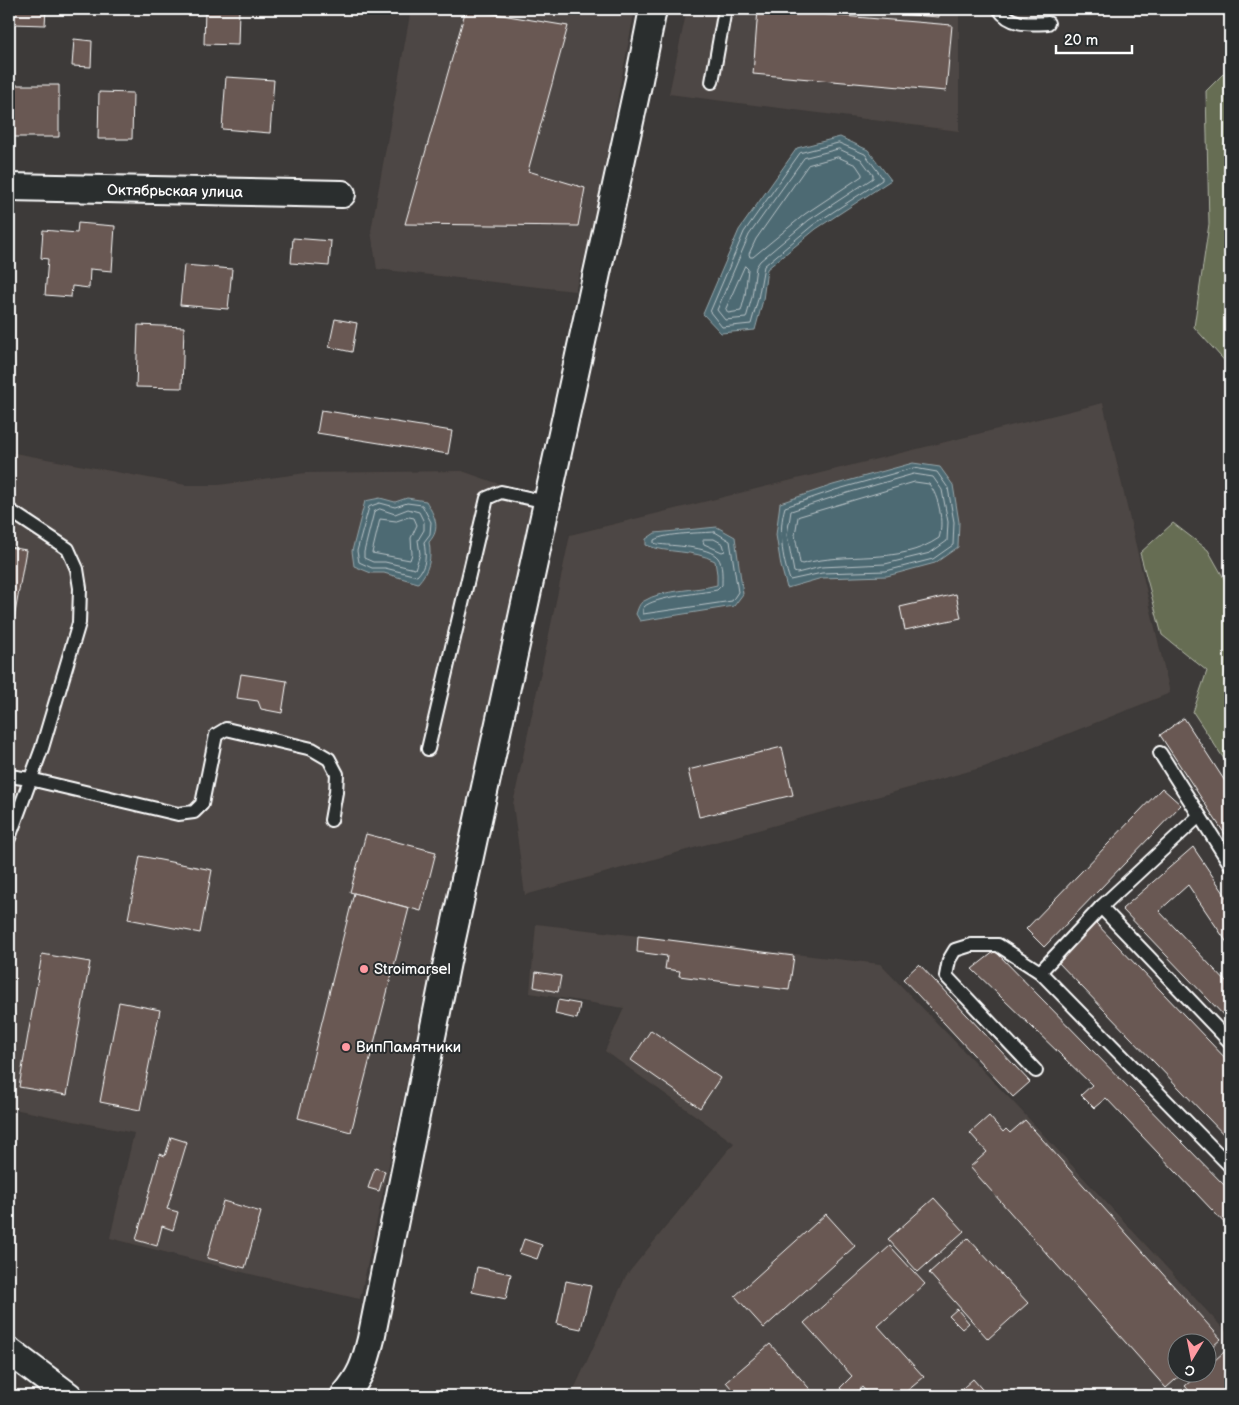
<svg xmlns="http://www.w3.org/2000/svg" width="1239" height="1405" font-family="'Balsamiq Sans',sans-serif">
<style>
.built{fill:#4e4744;fill-rule:evenodd}
.green{fill:#666d52;stroke:#b2b6a8}
.water{fill:#4e6a73;stroke:#95a6ab}
.lines{fill:none;stroke-linecap:round;stroke-linejoin:round}
.shore{stroke:#b8c3c7;stroke-width:1}
.building{fill:#695852;stroke:#fff}
.service-casing{stroke:#fff;stroke-width:16}
.minor-casing{stroke:#fff;stroke-width:30}
.service{stroke:#2a2d2e;stroke-width:12}
.minor{stroke:#2a2d2e;stroke-width:26}
.poi-dot{fill:#ff9aa2;stroke:#2a2d2e;stroke-width:2}
.labels{text-anchor:middle;stroke-width:4;stroke-linejoin:round;paint-order:stroke}
.street-label{font-size:15px;fill:#fff;stroke:#2a2d2e}
.poi-label{font-size:15px;fill:#fff;stroke:#2a2d2e;text-anchor:start}
</style>
<rect width="100%" height="100%" fill="#3d3a39"/>
<filter id="ink" filterUnits="userSpaceOnUse"><feTurbulence type="fractalNoise" baseFrequency=".02" numOctaves="2"/><feDisplacementMap in="SourceGraphic" scale="10" xChannelSelector="R" yChannelSelector="G"/><feConvolveMatrix kernelMatrix="1 2 1 2 8 2 1 2 1" color-interpolation-filters="sRGB"/></filter>
<g filter="url(#ink)">
<g class="built">
<polygon points="411,9 635,9 592,231 575,291 377,269 371,231"/>
<polygon points="687,9 959,9 959,131 669,94"/>
<polygon points="1103,403 1170,693 984,767 525,895 513,804 570,535"/>
<polygon points="9,452 186,485 219,485 306,473 462,471 533,496 360,1299 250,1274 110,1238 134,1133 9,1108"/>
<path d="M536 924 880 964 1014 1103 1230 1336V1396H571L626 1276 734 1143 605 1051 624 1008 530 993ZM1176 1342H1206V1372H1176Z"/>
</g>
<g class="green">
<polygon points="1230,67 1230,367 1194,327 1209,224 1206,91"/>
<polygon points="1173,523 1208,550 1230,589 1230,768 1193,712 1207,671 1162,635 1140,553"/>
</g>
<g class="water">
<polygon points="840,137 868,150 891,180 816,229 767,269 763,300 755,330 721,333 703,314 739,230 797,148"/>
<polygon points="913,463 940,467 953,485 959,522 958,547 935,563 887,576 822,578 787,588 781,566 776,535 780,503 833,485"/>
<path d="M380 498 395 502 407 498 426 501C434 515 442 528 429 542 432 558 429 571 418 583L384 573H371L354 566 352 551 365 501Z"/>
<path d="M717 527 735 537 743 594 734 606 640 621 636 614C638 609 639 603 644 601 663 589 695 591 717 585V574L715 561C693 549 668 554 646 545V539L655 533Z"/>
</g>
<g class="lines">
<g class="shore">
<polygon points="839,143 865,154 882,177 882,180 813,225 764,266 758,299 751,324 722,327 710,312 744,232 800,153"/>
<polygon points="839,149 861,159 873,175 873,178 809,220 760,261 756,267 752,297 746,318 725,320 717,310 749,235 804,158"/>
<polygon points="838,157 856,165 862,174 862,176 805,214 753,257 750,257 749,254 756,239 808,165"/>
<polygon points="745,266 748,269 745,296 741,311 728,313 726,309"/>
<path d="M914 468 937 472 948 488 954 522 953 545 933 559 886 571 822 573 790 580C782 558 778 530 785 507L835 490Z"/>
<polygon points="914,474 933,477 942,490 948,522 947,541 930,553 885,564 821,567 797,573 794,572 787,535 791,511 837,496"/>
<path d="M915 482 929 484C939 496 944 523 939 538 898 566 847 551 802 564L800 563 795 535 798 517Z"/>
<path d="M380 503 395 507 407 503 422 505 431 522 430 534 424 542C426 555 427 566 417 576L385 568H372L359 562 357 551 369 507Z"/>
<polygon points="380,509 395,514 408,509 419,512 424,522 424,530 418,540 420,554 415,569 385,562 373,562 364,558 364,552 374,512"/>
<polygon points="409,517 414,518 417,525 411,538 412,554 410,560 372,553 380,519 396,521"/>
<path d="M715 532 730 541 738 592 732 601 643 614C643 611 642 610 644 607 653 597 703 593 717 590L722 585C722 578 723 564 718 558 709 546 672 546 657 544L654 543V540C666 533 701 533 715 532Z"/>
<polygon points="705,539 714,539 723,544 725,551 722,552 704,544 703,541"/>
</g>
</g>
<g class="building">
<polygon points="12,9 46,9 45,25 12,24"/>
<polygon points="205,9 239,9 238,45 204,44"/>
<polygon points="466,9 568,26 528,171 585,188 578,226 405,224"/>
<polygon points="758,9 952,25 946,91 753,74"/>
<polygon points="827,9 939,9 939,17"/>
<polygon points="74,39 92,41 91,67 72,66"/>
<polygon points="226,77 274,80 270,133 222,129"/>
<polygon points="12,85 59,85 59,137 11,137"/>
<polygon points="99,92 133,93 132,139 98,139"/>
<polygon points="78,223 115,226 112,271 90,269 89,288 72,286 71,297 45,295 48,259 41,258 43,230 77,233"/>
<polygon points="293,238 331,241 329,266 291,263"/>
<polygon points="184,265 232,269 228,309 180,305"/>
<polygon points="335,319 357,323 352,352 329,347"/>
<polygon points="138,325 184,327 182,388 136,387"/>
<polygon points="321,410 452,431 448,454 317,433"/>
<polygon points="9,547 26,550 9,648"/>
<polygon points="956,594 961,618 905,630 900,607"/>
<polygon points="241,674 287,681 282,713 261,709 258,701 237,698"/>
<polygon points="1184,718 1230,789 1230,842 1160,735"/>
<polygon points="782,747 793,795 699,817 688,770"/>
<polygon points="1162,788 1181,805 1044,947 1026,929"/>
<polygon points="366,834 436,852 421,911 350,892"/>
<polygon points="1193,847 1230,902 1230,947 1188,885 1159,911 1230,986 1230,1022 1122,909"/>
<polygon points="140,856 212,870 200,933 128,919"/>
<polygon points="354,893 409,908 351,1132 298,1118"/>
<polygon points="1095,922 1230,1063 1230,1141 1056,960"/>
<polygon points="638,936 794,956 789,990 679,976 680,971 665,969 667,956 637,952"/>
<polygon points="995,951 1230,1191 1230,1229 1106,1098 1094,1108 1081,1095 1092,1085 972,969"/>
<polygon points="42,954 90,962 67,1095 19,1087"/>
<polygon points="919,964 1030,1082 1013,1097 903,979"/>
<polygon points="536,972 561,976 558,992 534,987"/>
<polygon points="558,1000 580,1004 577,1019 555,1014"/>
<polygon points="119,1002 160,1010 140,1110 100,1102"/>
<polygon points="651,1030 720,1078 700,1108 631,1060"/>
<polygon points="989,1116 1003,1132 1006,1129 1010,1133 1025,1120 1221,1339 1206,1352 1206,1342 1176,1342 1176,1372 1184,1372 1166,1388 970,1167 987,1152 970,1133"/>
<polygon points="171,1137 187,1142 167,1209 178,1212 173,1230 162,1226 157,1246 136,1240 160,1154 165,1156"/>
<polygon points="375,1168 385,1171 379,1191 368,1188"/>
<polygon points="934,1198 964,1231 918,1272 888,1239"/>
<polygon points="223,1201 261,1212 245,1268 207,1258"/>
<polygon points="826,1214 855,1246 764,1328 735,1296"/>
<polygon points="968,1238 1028,1303 988,1339 929,1273"/>
<polygon points="524,1239 542,1245 537,1259 519,1253"/>
<polygon points="890,1246 925,1284 878,1326 924,1377 901,1396 870,1396 862,1387 852,1396 847,1396 840,1388 852,1376 804,1323"/>
<polygon points="477,1267 511,1274 506,1299 472,1292"/>
<polygon points="566,1281 591,1286 581,1329 557,1324"/>
<polygon points="957,1309 969,1323 962,1329 949,1316"/>
<polygon points="770,1344 816,1396 738,1396 726,1382"/>
<polygon points="1224,1352 1230,1359 1230,1396 1194,1396 1185,1386 1201,1372 1206,1372 1206,1368"/>
<polygon points="1186,1372 1201,1372 1193,1380"/>
<polygon points="973,1379 988,1396 954,1396"/>
</g>
<g class="lines">
<g class="service-casing">
<g id="service">
<path d="M999 9C1010 26 1030 24 1048 23"/>
<polyline points="712,82 725,9"/>
<polyline points="9,510 68,549 77,569 80,588 79,623 42,748 9,838"/>
<polyline points="428,749 487,498 501,492 547,502"/>
<polyline points="1160,753 1230,864"/>
<polyline points="9,776 30,779 178,814 194,812 202,804 216,735 226,729 312,749 329,759 337,774 336,792 331,820"/>
<polyline points="1101,907 1230,1042"/>
<polyline points="1040,972 1101,907 1199,816"/>
<polyline points="1036,1071 946,976 949,960 955,950 971,945 998,945 1040,972 1230,1166"/>
</g>
</g>
<g class="minor-casing">
<g id="minor">
<polyline points="9,187 342,194"/>
<polyline points="9,1351 69,1396"/>
<path d="M344 1396C361 1376 365 1364 371 1339L447 962 639 80 653 9"/>
</g>
</g>
<use href="#service" class="service"/>
<use href="#minor" class="minor"/>
</g>
</g>
<g class="poi-dot">
<circle cx="364" cy="969" r="5"/>
<circle cx="346" cy="1047" r="5"/>
</g>
<g class="labels">
<g class="street-label">
<text transform="translate(175 191) rotate(1)" y="5">Октябрьская улица</text>
</g>
<g class="poi-label">
<text x="374" y="974">Stroimarsel</text>
<text x="356" y="1052">ВипПамятники</text>
</g>
</g>
<rect width="1239" height="1405" fill="none" stroke="#2a2d2e" stroke-width="30"/>
<rect x="15" y="15" width="1209" height="1375" fill="none" stroke="#fff" stroke-width="2" filter="url(#ink)"/>
<g transform="translate(1192 1358) rotate(190)"><circle r="24" fill="#2a2d2e" stroke="#7f8182"/>
<path d="M0-4L9 19L0 12L-9 19Z" fill="#ff9aa2"/>
<text y="-8" font-size="14" font-weight="bold" text-anchor="middle" fill="#ffffff">С</text>
</g>
<path d="M1056 45v8h76v-8" fill="none" stroke="#ffffff" stroke-width="2.5"/>
<text x="1064" y="45" font-size="15" fill="#ffffff" stroke="#2a2d2e" stroke-width="4" paint-order="stroke">20 m</text>
</svg>
